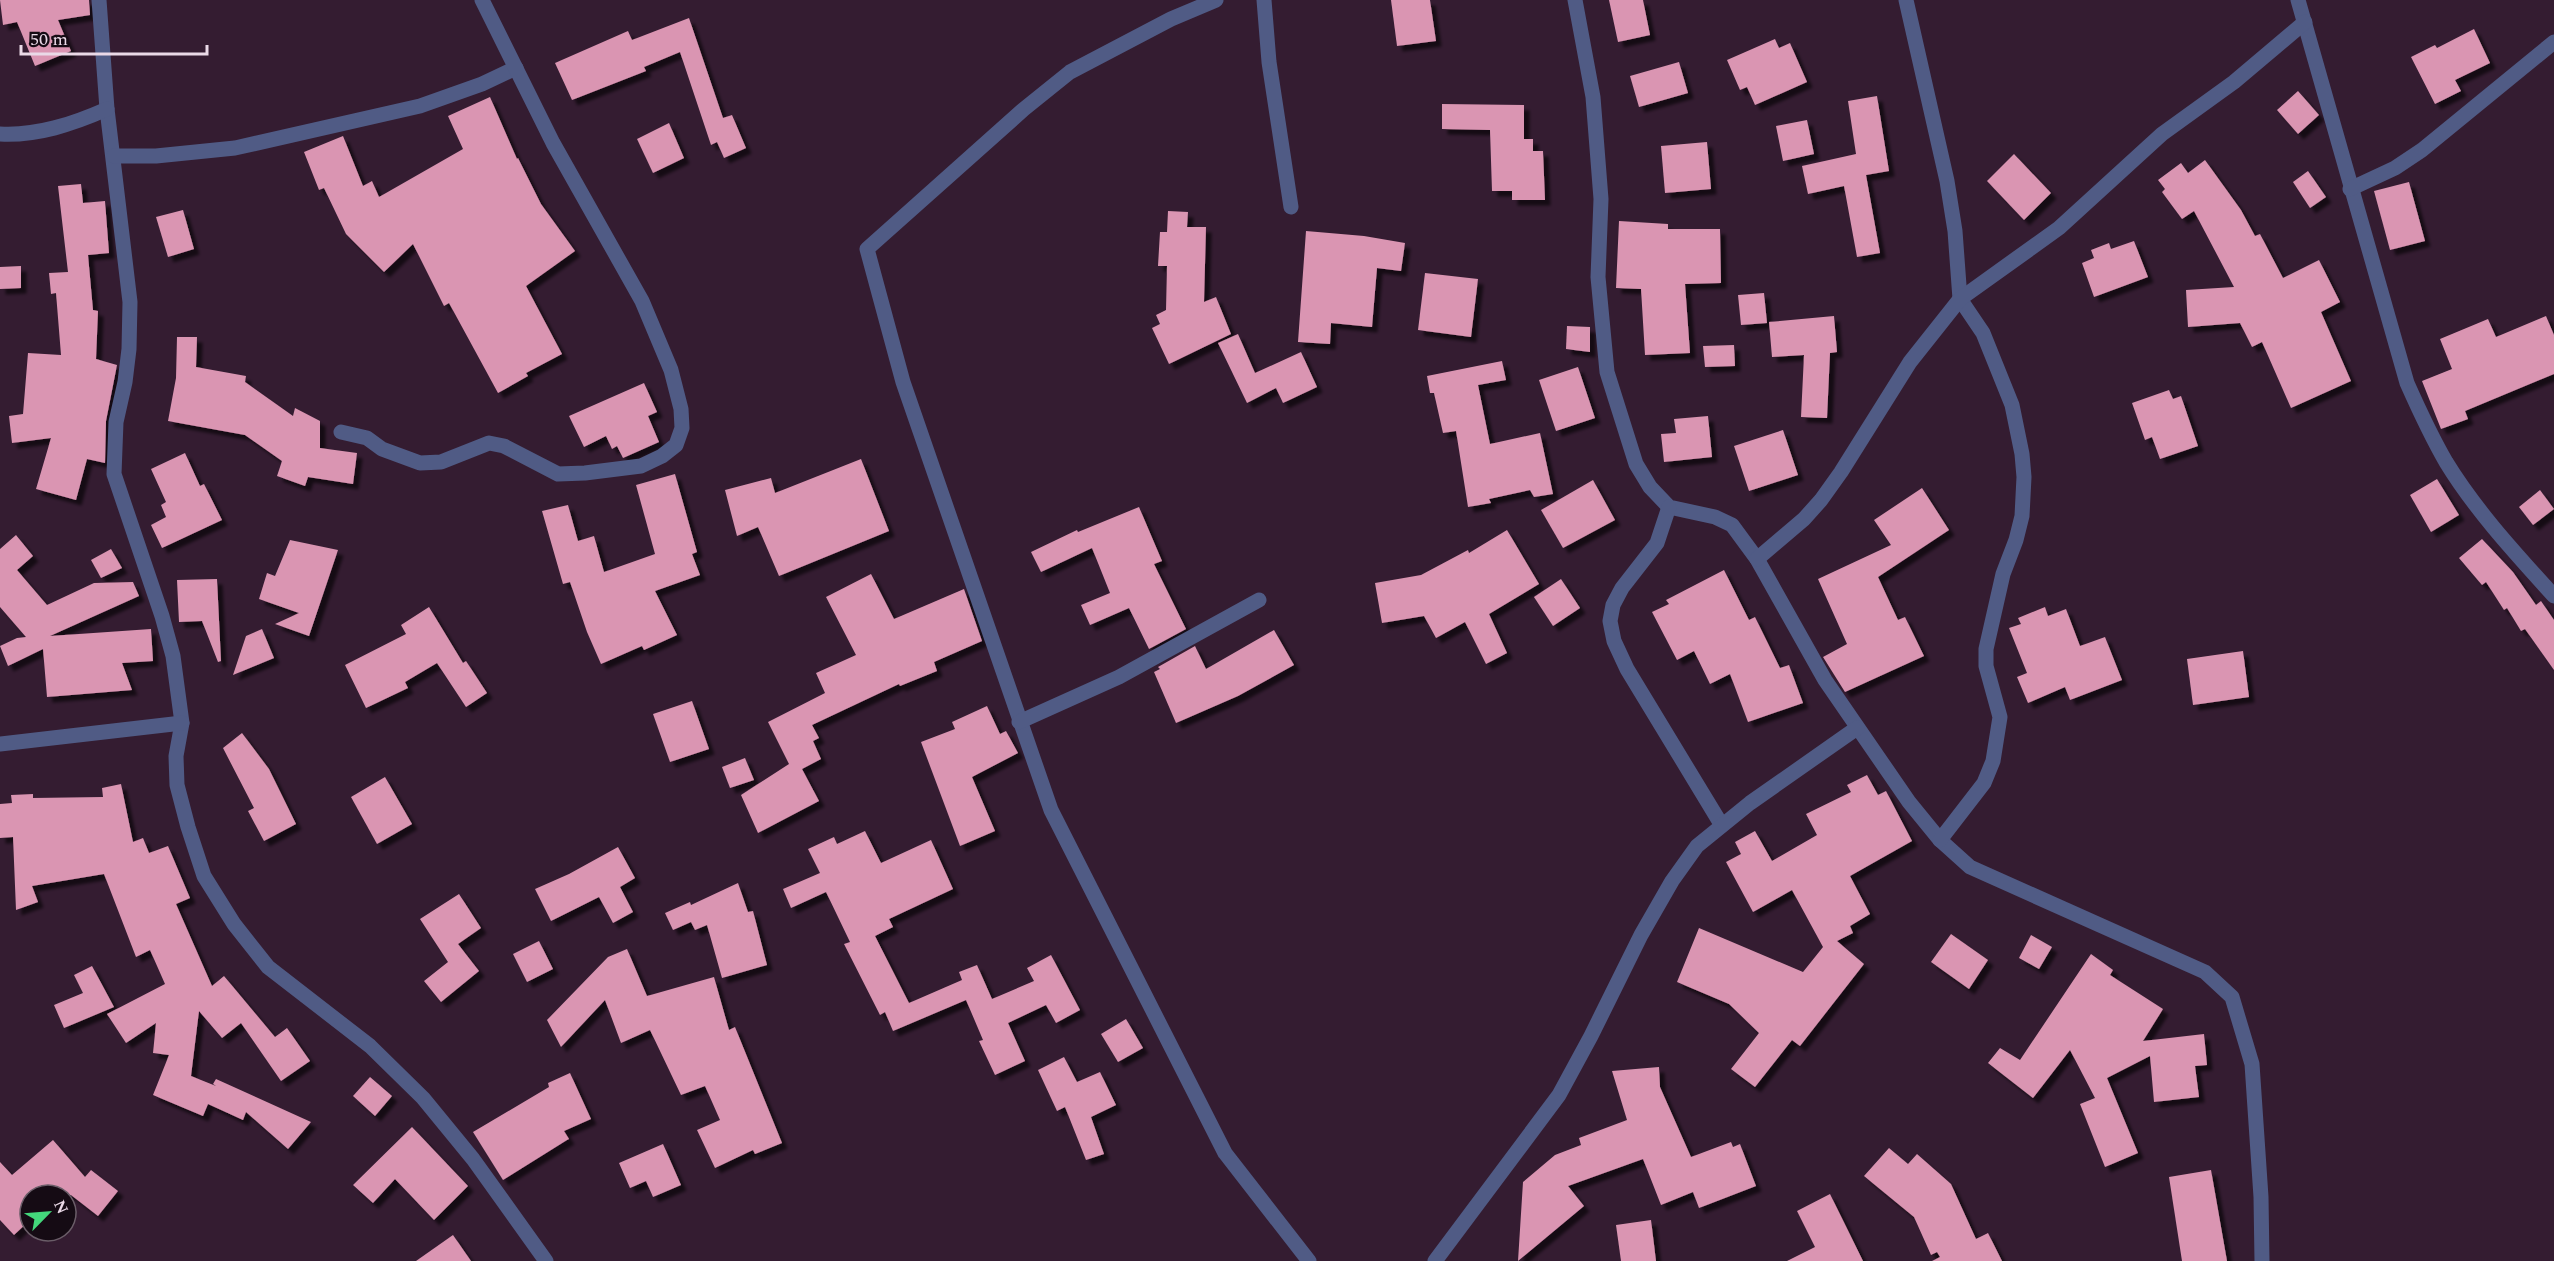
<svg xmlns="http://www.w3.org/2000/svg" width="2554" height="1261" font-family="Spectral,serif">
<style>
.building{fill:#da95b2;filter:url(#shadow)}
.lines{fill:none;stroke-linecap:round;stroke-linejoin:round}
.street{stroke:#505b85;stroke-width:15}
</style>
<defs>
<filter id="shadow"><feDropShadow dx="5.5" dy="5.5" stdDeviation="1.5" flood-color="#0009"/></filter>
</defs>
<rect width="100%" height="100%" fill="#341c31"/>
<g class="building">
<polygon points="0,0 89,0 90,15 58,20 71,51 35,66 17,22 3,25"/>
<polygon points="1391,0 1430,0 1436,41 1397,46"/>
<polygon points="1609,0 1643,0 1650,35 1618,42"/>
<polygon points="689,18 723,118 732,115 746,148 724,158 717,142 711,145 680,52 644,67 646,71 572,100 555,63 628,31 632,40"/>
<polygon points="2474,29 2490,63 2455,80 2461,91 2435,104 2411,57 2435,45 2437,48"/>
<polygon points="1775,39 1779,48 1790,43 1807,82 1755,105 1747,87 1740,90 1727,60"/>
<polygon points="1679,62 1688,93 1639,107 1630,76"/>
<polygon points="2298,91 2319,115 2298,134 2277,110"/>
<polygon points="1877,96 1889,171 1866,175 1880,253 1857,257 1844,186 1808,194 1802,166 1856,154 1848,101"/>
<polygon points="490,97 517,159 518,158 541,204 575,251 526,286 562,354 526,373 528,376 498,393 449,303 444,306 413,244 384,272 346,234 324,188 319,190 304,152 343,136 363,186 372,181 379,197 463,149 448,116"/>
<polygon points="1442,104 1524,105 1524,139 1533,139 1533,151 1543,151 1545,200 1512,200 1512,191 1492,191 1490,130 1442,129"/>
<polygon points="1807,120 1814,154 1783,161 1776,126"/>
<polygon points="669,123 684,158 653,173 637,139"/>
<polygon points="1707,142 1711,189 1665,193 1661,146"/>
<polygon points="2014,154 2051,193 2024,220 1987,181"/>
<polygon points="2205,160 2241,210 2255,236 2260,234 2283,278 2319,260 2340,302 2321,312 2351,381 2291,408 2262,342 2252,347 2240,323 2188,327 2186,290 2234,287 2194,211 2182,219 2162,192 2165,189 2158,180 2181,163 2188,173"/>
<polygon points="2308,171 2326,197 2310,208 2293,182"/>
<polygon points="2409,182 2425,241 2390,250 2374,191"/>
<polygon points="81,184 83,203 105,201 109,253 88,255 93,310 98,311 96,359 117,365 106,421 105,463 87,459 76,500 36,489 51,438 12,443 9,416 23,414 28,353 61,355 56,293 51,294 49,273 68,272 58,186"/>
<polygon points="183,210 194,249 168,257 156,217"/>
<polygon points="1168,211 1188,212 1187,227 1206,227 1204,302 1216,297 1231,334 1169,364 1152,328 1160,324 1156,315 1166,310 1167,266 1158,266 1160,232 1167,232"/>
<polygon points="1619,221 1668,224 1668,229 1720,229 1721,283 1685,284 1690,353 1645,355 1641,289 1616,288"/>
<polygon points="1306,231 1364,236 1405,243 1401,271 1377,268 1372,327 1331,323 1330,344 1298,342"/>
<polygon points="2134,241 2148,277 2094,297 2082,263 2094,258 2091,250 2109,243 2111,249"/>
<polygon points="21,266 21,288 0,289 0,267"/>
<polygon points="1425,273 1478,279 1471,337 1418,330"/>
<polygon points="1764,293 1767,323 1741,325 1738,295"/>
<polygon points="1834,316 1837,352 1830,353 1827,418 1801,417 1804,355 1772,357 1769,322"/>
<polygon points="2546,316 2554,335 2554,374 2465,411 2468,419 2441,429 2422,381 2452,369 2440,339 2488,319 2496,337"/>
<polygon points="1567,326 1590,327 1590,352 1566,349"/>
<polygon points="1238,334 1255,373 1301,352 1317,387 1283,403 1276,388 1247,403 1218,343"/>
<polygon points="177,337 197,337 196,367 246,376 245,382 293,416 295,408 320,421 320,448 357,453 353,484 308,477 305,486 277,476 282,461 245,435 168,421 176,378"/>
<polygon points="1734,345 1735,366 1705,367 1703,346"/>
<polygon points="1502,361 1506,380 1478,385 1490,444 1540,433 1553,494 1534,497 1530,490 1489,499 1491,503 1468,507 1456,431 1443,433 1434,393 1430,393 1427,376"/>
<polygon points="1578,367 1595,418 1556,431 1539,380"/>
<polygon points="644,383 657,412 648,416 659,442 623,458 617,446 612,449 606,436 584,447 569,416"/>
<polygon points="2169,390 2173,399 2181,396 2198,446 2160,459 2152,437 2145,440 2132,403"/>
<polygon points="1708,416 1712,457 1664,462 1661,434 1676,433 1674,419"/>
<polygon points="1783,430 1798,475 1749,491 1734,446"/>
<polygon points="185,453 200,486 204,484 222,520 162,548 151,525 166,517 161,505 166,502 151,469"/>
<polygon points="861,459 889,531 779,576 758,527 737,536 725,490 771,478 775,493"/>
<polygon points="675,474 697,552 692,554 700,575 655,591 677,635 644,650 642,646 601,664 587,632 570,582 563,584 542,511 568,505 578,541 594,536 604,572 655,554 636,485"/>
<polygon points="2437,479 2459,515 2431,532 2410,495"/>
<polygon points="1593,480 1615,520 1563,548 1541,510"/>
<polygon points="1922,488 1949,530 1878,577 1898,620 1905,617 1924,656 1845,692 1823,657 1847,644 1818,579 1891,545 1874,520"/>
<polygon points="2540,490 2554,509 2533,525 2519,507"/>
<polygon points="1139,507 1162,561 1154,564 1186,629 1149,649 1129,608 1090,625 1081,605 1110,593 1092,548 1041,572 1031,552 1077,530 1078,532"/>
<polygon points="1507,530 1539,584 1489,614 1507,653 1486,664 1465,622 1436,638 1424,616 1382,623 1375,583 1421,575 1468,550 1469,553"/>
<polygon points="16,535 33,556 17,570 47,605 94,583 133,582 139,596 50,636 151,629 153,661 122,663 132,690 47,697 43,649 8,666 0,646 17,638 26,637 0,607 0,549"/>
<polygon points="2482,539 2513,572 2536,605 2541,601 2554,620 2554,670 2525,629 2521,631 2507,608 2504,610 2486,582 2482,585 2459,558"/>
<polygon points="290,540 338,550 309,636 275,624 299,613 259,599 267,573 275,576"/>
<polygon points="111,549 122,568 101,578 91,560"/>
<polygon points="1724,570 1749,620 1755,617 1780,668 1789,665 1803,703 1748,722 1730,674 1710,684 1694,651 1677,660 1652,612 1669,604 1666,600"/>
<polygon points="871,574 894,619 964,589 982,641 934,662 937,671 900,686 899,684 812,725 819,738 813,741 821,759 802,769 819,801 758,833 741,795 789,764 768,722 825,693 816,673 856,655 826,597"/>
<polygon points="217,579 221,661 218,662 202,621 179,622 177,580"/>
<polygon points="1561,579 1580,608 1553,626 1534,597"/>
<polygon points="429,607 463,663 466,661 487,693 466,707 437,663 405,682 408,688 366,708 345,665 406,634 401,625"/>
<polygon points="2045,607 2048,616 2066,609 2080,646 2105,637 2122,680 2070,700 2065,687 2028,703 2017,677 2027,673 2009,628 2021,624 2018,618"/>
<polygon points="262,629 274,658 233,675 246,636"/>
<polygon points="1274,630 1294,665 1238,696 1176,723 1154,672 1160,669 1158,667 1195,646 1206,669"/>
<polygon points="2243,651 2249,697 2193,705 2187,659"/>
<polygon points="692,701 709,749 670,762 653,714"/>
<polygon points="987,706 1000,734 1006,731 1018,753 972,777 995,831 960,846 921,742 955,729 952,722"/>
<polygon points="242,733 269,769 296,824 264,841 248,811 254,808 223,748"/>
<polygon points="745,758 754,780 730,788 722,767"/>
<polygon points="1867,775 1878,795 1886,791 1912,841 1850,876 1870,914 1850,926 1853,933 1837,941 1864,964 1800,1046 1792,1040 1755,1087 1731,1069 1759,1033 1729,1004 1677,982 1699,928 1803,972 1823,947 1792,890 1753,912 1726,862 1741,854 1735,842 1755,831 1772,861 1817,835 1806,814 1851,792 1847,785"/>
<polygon points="385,777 412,824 377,844 351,797"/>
<polygon points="121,784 133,842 143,838 149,853 168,846 190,898 176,904 212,986 224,976 275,1037 287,1028 310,1061 281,1081 241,1023 222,1038 199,1011 191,1076 216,1086 213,1084 216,1079 311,1122 288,1149 246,1112 243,1120 208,1104 203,1116 153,1095 169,1055 153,1053 156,1023 126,1043 107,1014 165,984 150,950 136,957 104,874 32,886 38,902 16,910 13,837 0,838 0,804 12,803 11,795 33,794 33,798 103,797 102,788"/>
<polygon points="865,831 881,863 931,840 953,889 889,919 893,927 875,936 909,1003 962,980 959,972 977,965 992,999 1034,981 1027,968 1051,955 1080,1010 1056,1023 1046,1005 1008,1023 1025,1061 995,1075 979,1041 983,1040 966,1000 893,1031 885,1012 880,1015 844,944 850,942 826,892 791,908 783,889 820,873 808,849 834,837 837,844"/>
<polygon points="618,847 635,878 620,887 633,912 613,923 599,897 551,921 535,889 569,874"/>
<polygon points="738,883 748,912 753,911 767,965 722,978 707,925 695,930 691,922 673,930 665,913 690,902 691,905"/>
<polygon points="459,894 481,928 458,944 479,971 441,1002 424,981 448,962 420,919"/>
<polygon points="1951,934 1988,960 1969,989 1931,962"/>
<polygon points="2031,935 2052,947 2039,969 2019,958"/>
<polygon points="539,941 553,969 527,982 513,954"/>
<polygon points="627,949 647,996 714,977 729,1030 735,1027 782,1143 755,1154 753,1150 715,1168 697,1130 720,1120 705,1086 681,1095 650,1030 621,1043 605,1000 561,1047 547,1020 608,957"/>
<polygon points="2091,954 2113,970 2110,975 2163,1009 2143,1041 2204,1034 2207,1065 2195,1066 2199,1097 2154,1102 2150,1056 2107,1078 2138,1153 2105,1167 2080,1104 2095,1098 2070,1050 2033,1098 1988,1063 2000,1048 2020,1060"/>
<polygon points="92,966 114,1007 64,1028 54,1005 83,993 74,975"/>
<polygon points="1126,1019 1143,1048 1118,1062 1101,1034"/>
<polygon points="1064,1057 1077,1082 1100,1072 1116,1105 1091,1117 1104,1154 1086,1160 1065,1107 1057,1111 1038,1070"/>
<polygon points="1659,1067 1660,1087 1691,1157 1731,1142 1733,1147 1740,1144 1756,1186 1699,1208 1693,1192 1661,1205 1643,1159 1568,1186 1584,1206 1518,1261 1523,1182 1555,1155 1581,1145 1579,1138 1627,1120 1612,1071"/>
<polygon points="570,1073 591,1119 564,1131 569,1139 567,1140 503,1180 473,1132 549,1087 548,1083"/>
<polygon points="370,1077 392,1096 375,1116 353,1096"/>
<polygon points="412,1127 468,1186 434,1220 395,1179 373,1203 353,1185"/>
<polygon points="53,1140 85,1177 91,1170 118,1191 98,1216 71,1195 30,1195 30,1220 14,1235 0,1220 0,1162 12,1175"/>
<polygon points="663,1144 681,1185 653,1197 646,1181 630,1188 619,1163"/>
<polygon points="1889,1148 1908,1164 1917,1154 1951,1184 1976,1239 1988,1233 2002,1261 1932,1261 1940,1257 1937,1252 1931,1255 1914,1217 1864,1176"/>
<polygon points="2211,1170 2227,1261 2182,1261 2169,1177"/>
<polygon points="1830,1194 1863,1261 1787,1261 1815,1247 1797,1211"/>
<polygon points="1651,1220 1656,1261 1621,1261 1616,1225"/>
<polygon points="453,1235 471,1261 416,1261"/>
</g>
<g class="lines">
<g class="street">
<polyline points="99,0 107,109 130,302 129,349 125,382 116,422 114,474 162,616 173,656 182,723 176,756 177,785 188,827 204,876 234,924 268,967 370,1046 423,1098 473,1159 546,1261"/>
<polyline points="1216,0 1171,19 1070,72 1024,109 867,249 903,382 1051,810 1225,1153 1309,1261"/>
<polyline points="1264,0 1269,62 1291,207"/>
<polyline points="1575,0 1593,97 1601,199 1598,277 1607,372 1636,464 1650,487 1669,507 1715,517 1732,525 1757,559 1825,680 1909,802 1940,840 1970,867 2205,972 2232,997 2252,1064 2261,1197 2262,1261"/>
<polyline points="1906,0 1947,181 1955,231 1960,299 1983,333 2012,405 2022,454 2024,477 2022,516 2016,540 2003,574 1986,649 1986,666 2000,717 1993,761 1984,783 1940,840"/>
<path d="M2298 0 2407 383C2419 410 2431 436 2446 462 2476 511 2516 554 2554 596"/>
<path d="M0 134C37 136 73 124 107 109"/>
<polyline points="114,156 156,156 235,148 420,106 482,84 516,68"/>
<polyline points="2350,189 2395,168 2422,150 2554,42"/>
<polyline points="341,432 367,438 382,449 420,463 441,462 489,443 504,446 558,474 585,473 641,466 662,456 676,445 682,428 681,409 671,370 642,301 553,143 482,0"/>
<polyline points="1669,507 1657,543 1622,588 1613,605 1610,621 1614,641 1627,669 1721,824"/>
<polyline points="1757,559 1804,519 1821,500 1841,472 1910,362 1960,299 2059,228 2162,134 2234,82 2305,22"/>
<polyline points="1019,722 1119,677 1259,600"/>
<polyline points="0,744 182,723"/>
<polyline points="1435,1261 1559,1095 1591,1036 1641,935 1672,881 1697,846 1750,803 1857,728"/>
</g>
</g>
<g transform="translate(48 1213) rotate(65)"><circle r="28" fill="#150b14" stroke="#6a5d68" stroke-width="1.5"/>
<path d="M0-4.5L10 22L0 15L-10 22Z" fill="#43d77b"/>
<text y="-9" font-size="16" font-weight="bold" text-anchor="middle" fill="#ead9e7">N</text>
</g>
<path d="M21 45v9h186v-9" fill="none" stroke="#ead9e7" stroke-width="3"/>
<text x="30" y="45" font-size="18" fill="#ead9e7" stroke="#150b14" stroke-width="4.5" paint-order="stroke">50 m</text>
</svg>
